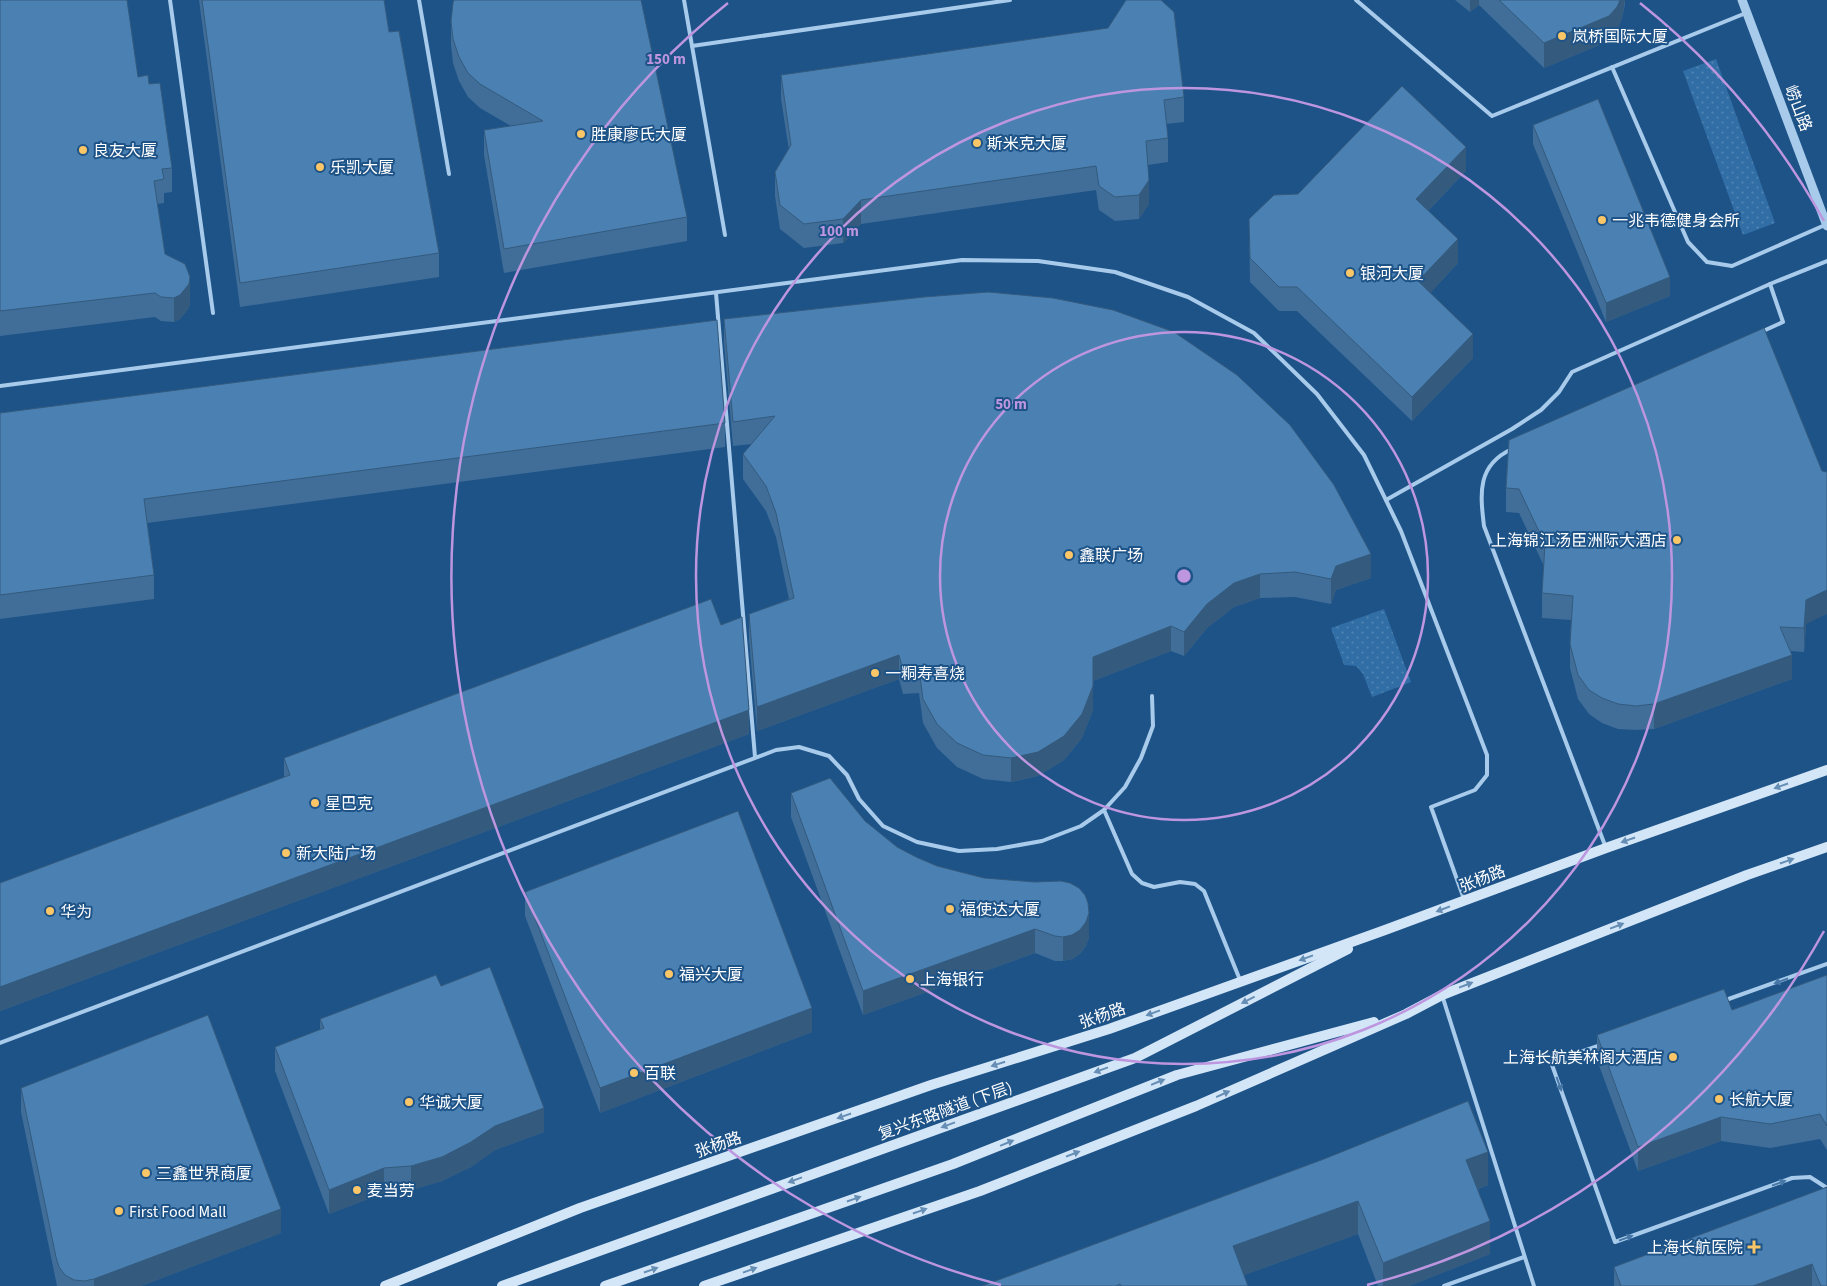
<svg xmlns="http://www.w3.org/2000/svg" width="1827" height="1286" font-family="'Source Sans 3','Noto Sans SC',sans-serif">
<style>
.green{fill:url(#green-dots)}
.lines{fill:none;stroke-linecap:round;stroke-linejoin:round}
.service{stroke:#a8cbeb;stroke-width:4}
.tertiary{stroke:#a8cbeb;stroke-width:9}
.secondary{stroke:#d3e6f8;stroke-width:10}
.wall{fill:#406e99}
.shaded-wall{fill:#345a7d}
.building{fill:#4a80b2;stroke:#345a7d}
.oneway{fill:#668eb5}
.oneway2{fill:#4777a6}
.ring{fill:none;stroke:#bd96df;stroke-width:2.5}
.poi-dot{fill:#fac667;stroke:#1e5388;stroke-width:2}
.labels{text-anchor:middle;stroke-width:4;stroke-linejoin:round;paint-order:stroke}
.poi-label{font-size:16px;fill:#fff;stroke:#1e5388;text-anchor:start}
.street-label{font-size:16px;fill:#fff;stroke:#1e5388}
.centre{fill:#bd96df;stroke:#1e5388;stroke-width:2.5}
.ring-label{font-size:15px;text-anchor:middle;font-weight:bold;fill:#bd96df;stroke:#1e5388;stroke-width:4;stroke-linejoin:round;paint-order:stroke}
</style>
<defs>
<pattern id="green-dots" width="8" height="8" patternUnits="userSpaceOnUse" patternTransform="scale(1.25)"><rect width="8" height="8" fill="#316ea5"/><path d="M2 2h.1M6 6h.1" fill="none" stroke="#5084b2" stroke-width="1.8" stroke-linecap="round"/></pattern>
</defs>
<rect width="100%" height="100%" fill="#1e5388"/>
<g class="green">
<polygon points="1716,59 1775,223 1743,235 1683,71"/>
<polygon points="1384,609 1411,682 1372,697 1363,674 1356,666 1344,665 1331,628"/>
</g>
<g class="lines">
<g class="service">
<polyline points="170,0 213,313"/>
<polyline points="419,0 449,174"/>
<polyline points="684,0 725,235"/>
<polyline points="1356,0 1492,116 1746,13"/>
<polyline points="692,46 1010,0"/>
<polyline points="1612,67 1688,242 1707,262 1732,266 1825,225"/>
<polyline points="716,293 755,757"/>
<polyline points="1761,332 1783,322 1770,284"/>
<polyline points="0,386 962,260 1038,261 1115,272 1188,297 1254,333 1317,394 1364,455 1401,531 1487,755 1487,775 1475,790 1431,807 1464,899"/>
<path d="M1512 449C1477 465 1480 493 1484 526L1606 848"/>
<polyline points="1386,500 1512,429 1541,410 1559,392 1572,372 1770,284 1827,261"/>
<polyline points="1104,810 1132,874 1142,883 1154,887 1180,882 1195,884 1204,891 1240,980"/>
<polyline points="1442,995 1534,1286"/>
<polyline points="1723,1001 1827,964"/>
<polyline points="0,1043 776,750 799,747 829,756 847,775 859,799 883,826 917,842 959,851 997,849 1042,841 1081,826 1104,810 1125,787 1141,758 1153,726 1152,696"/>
<polyline points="1601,1045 1551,1062 1615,1242 1792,1178 1810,1177 1827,1188"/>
<polyline points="1444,1286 1524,1257"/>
</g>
<polyline class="tertiary" points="1742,0 1827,226"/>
<g class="secondary">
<polyline points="385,1286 580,1208 931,1085 1109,1029 1385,930 1606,848 1827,770"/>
<polyline points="502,1286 1135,1058 1348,949"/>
<polyline points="605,1286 953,1164 1177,1075 1374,1022"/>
<polyline points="704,1286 980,1191 1196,1106 1406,1014 1442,995 1747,875 1827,847"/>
</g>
</g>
<g class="wall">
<polygon points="0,0 138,77 149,84 172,168 172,192 164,193 164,203 157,204 165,254 190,301 189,308 180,319 174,322 161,321 155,317 0,336"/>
<polygon points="199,0 384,0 389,32 439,253 439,277 240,307"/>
<polygon points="1455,0 1625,0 1625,4 1622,18 1617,31 1609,41 1544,68 1479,5 1470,12"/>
<polygon points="451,21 687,217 687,241 504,273 484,155 484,130 511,126 480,108 468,97 459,81 453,63 451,45"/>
<polygon points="781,75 1184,97 1184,122 1166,124 1168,138 1168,162 1148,165 1149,204 1139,219 1115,221 1099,210 1096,190 861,224 843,243 804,248 780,229 775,196 775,172 789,150 781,99"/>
<polygon points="1533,125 1670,296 1606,322 1533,144"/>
<polygon points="1466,171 1428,211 1458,263 1430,293 1473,358 1412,421 1297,311 1279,311 1250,282 1249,219 1298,194"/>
<polygon points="724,319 1371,578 1336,590 1331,604 1295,597 1260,598 1234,607 1207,628 1184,656 1171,651 1093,681 1093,710 1082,738 1064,760 1038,776 1011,782 983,779 957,767 937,748 923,723 919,693 903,694 899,679 757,731 749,639 749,614 789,599 776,537 766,511 743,479 743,454 752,444 733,446 724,343"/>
<polygon points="0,413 725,423 725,447 147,523 154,575 154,599 0,619"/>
<polygon points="1509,440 1806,624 1804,652 1790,651 1792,679 1654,729 1636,730 1618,729 1602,723 1589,714 1578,699 1570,668 1570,644 1571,620 1542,618 1542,593 1544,566 1519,513 1506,512 1506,488"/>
<polygon points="749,734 0,1011 0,883 284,778 284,758"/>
<polygon points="791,793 865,821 897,847 916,857 1089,937 1086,946 1080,954 1072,959 1063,961 1055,961 1035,953 863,1015 791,817"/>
<polygon points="525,892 812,1032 600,1113 525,916"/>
<polygon points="1827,975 1827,1150 1820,1139 1770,1148 1721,1141 1638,1171 1597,1060 1597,1035 1732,1010"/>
<polygon points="441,986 544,1132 495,1150 471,1167 442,1181 411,1190 384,1193 329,1214 275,1071 275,1047 320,1030 320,1019"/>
<polygon points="21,1088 281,1233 141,1286 57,1286 56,1281 21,1112"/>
<polygon points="1324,1159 1488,1185 1478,1189 1490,1254 1409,1286 1378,1286 1358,1234 1244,1275 1248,1286 982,1286"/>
<polygon points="1827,1187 1827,1286 1614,1286 1614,1267"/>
</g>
<g class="shaded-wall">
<polygon points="1470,0 1479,0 1479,5 1470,12"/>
<polygon points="1620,0 1625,0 1622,18 1617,31 1609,41 1544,68 1544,43"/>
<polygon points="1466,147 1466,171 1416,223 1416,199"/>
<polygon points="1149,180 1149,204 1139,219 1139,195"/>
<polygon points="861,200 861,224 843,243 843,219"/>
<polygon points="1458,239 1458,263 1418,306 1418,281"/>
<polygon points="190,277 190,301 189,308 180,319 174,322 174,298"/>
<polygon points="1670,277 1670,296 1606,322 1606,303"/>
<polygon points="1473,334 1473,358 1412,421 1412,397"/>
<polygon points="1371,554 1371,578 1336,590 1331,604 1331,579 1336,566"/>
<polygon points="1260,574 1260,598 1234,607 1207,628 1184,656 1184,632 1207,604 1234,583"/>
<polygon points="1827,590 1827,614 1806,624 1804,652 1804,628 1806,600"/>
<polygon points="1171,626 1171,651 1093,681 1093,657"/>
<polygon points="899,655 899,679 757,731 757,707"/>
<polygon points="1792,655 1792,679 1654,729 1654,704"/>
<polygon points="1093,686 1093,710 1082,738 1064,760 1038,776 1011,782 1011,758"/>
<polygon points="749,710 749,734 0,1011 0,987"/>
<polygon points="1089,913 1089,937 1086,946 1080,954 1072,959 1063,961 1063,937"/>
<polygon points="1035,929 1035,953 863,1015 863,991"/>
<polygon points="812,1008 812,1032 600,1113 600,1088"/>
<polygon points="544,1108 544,1132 495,1150 471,1167 442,1181 411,1190 411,1166 495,1126"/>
<polygon points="1721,1117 1721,1141 1638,1171 1638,1147"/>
<polygon points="1488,1152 1488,1185 1466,1193 1466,1160"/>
<polygon points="384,1168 384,1193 329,1214 329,1190"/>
<polygon points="1358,1201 1358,1234 1233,1279 1233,1246"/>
<polygon points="281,1209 281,1233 141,1286 94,1286 94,1279"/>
<polygon points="1490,1221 1490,1254 1409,1286 1383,1286 1383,1263"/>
<polygon points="1812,1264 1812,1286 1753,1286"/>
</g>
<g class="building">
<polygon points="0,0 127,0 138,77 148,75 149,84 160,83 172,168 162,169 164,179 154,181 165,254 185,264 190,277 189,284 180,295 174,298 161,297 155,293 0,311"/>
<polygon points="202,0 384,0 389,32 399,31 439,253 240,283"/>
<polygon points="454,0 641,0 687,217 504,249 484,130 543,121 480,84 468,73 459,57 453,39 451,21 453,3"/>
<polygon points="1126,0 1161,0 1174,12 1184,97 1164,100 1168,138 1146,141 1149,180 1139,195 1115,197 1099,186 1096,166 861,200 843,219 804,224 780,205 775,172 791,145 781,75 1108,28"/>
<polygon points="1499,0 1620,0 1617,7 1609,16 1544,43"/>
<polygon points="1402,86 1466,147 1416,199 1458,239 1418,281 1473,334 1412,397 1297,287 1279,287 1250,258 1249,219 1274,195 1298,194"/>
<polygon points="1598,99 1670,277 1606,303 1533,125"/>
<polygon points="988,292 1053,298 1113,310 1174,332 1237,375 1290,425 1334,485 1371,554 1336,566 1331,579 1295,572 1260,574 1234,583 1207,604 1184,632 1171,626 1093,657 1093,686 1082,714 1064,736 1038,752 1011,758 983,755 957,743 937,724 923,699 919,669 903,670 899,655 757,707 749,614 794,598 776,513 766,486 743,454 775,416 733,422 724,319 924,297"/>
<polygon points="717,320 725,423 144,499 154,575 0,595 0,413"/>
<polygon points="1764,328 1822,471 1827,472 1827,590 1806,600 1804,628 1780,627 1792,655 1654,704 1636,706 1618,704 1602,698 1589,690 1578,675 1570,644 1573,596 1542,593 1545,544 1519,489 1506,488 1509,440"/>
<polygon points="711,599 721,625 742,617 749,710 0,987 0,883 290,775 284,758"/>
<polygon points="830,778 865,821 897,847 916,857 937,866 984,878 1035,882 1061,881 1070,883 1079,888 1085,895 1088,903 1089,913 1086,922 1080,930 1072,935 1063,937 1055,936 1035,929 863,991 791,793"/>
<polygon points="738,811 812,1008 600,1088 525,892"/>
<polygon points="490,967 544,1108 495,1126 471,1142 442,1157 411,1166 384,1168 329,1190 275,1047 324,1028 320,1019 436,975 441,986"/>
<polygon points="1827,975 1827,1126 1820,1114 1770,1124 1721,1117 1638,1147 1597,1035 1724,989 1732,1010"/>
<polygon points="208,1015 281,1209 94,1279 84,1281 74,1280 65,1275 59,1267 56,1257 21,1088"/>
<polygon points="1468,1101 1488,1152 1466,1160 1490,1221 1383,1263 1358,1201 1233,1246 1248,1286 1121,1286 1120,1284 1116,1286 982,1286 1324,1159"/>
<polygon points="1827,1187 1827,1286 1821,1286 1812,1264 1753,1286 1621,1286 1614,1267"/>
</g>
<defs><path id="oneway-solid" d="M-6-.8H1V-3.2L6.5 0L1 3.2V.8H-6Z" transform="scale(1.25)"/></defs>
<g class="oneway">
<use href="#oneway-solid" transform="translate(1781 786) rotate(161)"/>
<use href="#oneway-solid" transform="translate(1628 840) rotate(161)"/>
<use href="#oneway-solid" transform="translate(1787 861) rotate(-19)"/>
<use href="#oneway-solid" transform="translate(1443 909) rotate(159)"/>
<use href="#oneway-solid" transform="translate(1617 926) rotate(-21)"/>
<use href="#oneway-solid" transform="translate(1306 958) rotate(160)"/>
<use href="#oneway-solid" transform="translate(1466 985) rotate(-21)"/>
<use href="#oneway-solid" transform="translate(1248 1000) rotate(153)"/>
<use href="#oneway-solid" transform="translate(1153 1013) rotate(160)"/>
<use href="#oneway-solid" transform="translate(998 1064) rotate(162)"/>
<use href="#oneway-solid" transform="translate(1101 1070) rotate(160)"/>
<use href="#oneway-solid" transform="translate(1158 1082) rotate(-22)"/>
<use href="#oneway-solid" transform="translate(1223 1094) rotate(-24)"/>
<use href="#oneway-solid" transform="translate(844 1116) rotate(161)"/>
<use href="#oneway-solid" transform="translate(948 1125) rotate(160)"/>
<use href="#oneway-solid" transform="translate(1007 1143) rotate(-22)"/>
<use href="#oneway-solid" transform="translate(1073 1154) rotate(-21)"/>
<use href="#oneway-solid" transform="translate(795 1180) rotate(160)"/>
<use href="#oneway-solid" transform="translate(854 1199) rotate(-19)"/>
<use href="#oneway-solid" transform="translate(920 1211) rotate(-19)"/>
<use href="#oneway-solid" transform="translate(651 1270) rotate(-19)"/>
<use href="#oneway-solid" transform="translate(750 1270) rotate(-20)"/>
</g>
<g class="oneway2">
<use href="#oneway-solid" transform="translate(1781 981) rotate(161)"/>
<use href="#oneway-solid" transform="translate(1559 1084) rotate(70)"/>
<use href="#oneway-solid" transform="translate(1779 1183) rotate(-20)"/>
<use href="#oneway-solid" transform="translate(1626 1238) rotate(-20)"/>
</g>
<g class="ring">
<circle cx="1184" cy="576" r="244"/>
<circle cx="1184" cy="576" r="488"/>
<path d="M1824 931A732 732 0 0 1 1367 1285M1001 1285A732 732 0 0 1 728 3M1640 3A732 732 0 0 1 1824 221"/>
</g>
<g class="poi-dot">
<circle cx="1562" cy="36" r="5"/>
<circle cx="581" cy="134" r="5"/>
<circle cx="977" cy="143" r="5"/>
<circle cx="83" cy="150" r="5"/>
<circle cx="320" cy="167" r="5"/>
<circle cx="1602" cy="220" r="5"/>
<circle cx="1350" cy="273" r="5"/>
<circle cx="1677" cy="540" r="5"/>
<circle cx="1069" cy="555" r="5"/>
<circle cx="875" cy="673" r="5"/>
<circle cx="315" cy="803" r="5"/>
<circle cx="286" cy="853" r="5"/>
<circle cx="950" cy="909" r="5"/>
<circle cx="50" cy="911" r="5"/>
<circle cx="669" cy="974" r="5"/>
<circle cx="910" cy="979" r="5"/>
<circle cx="1673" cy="1057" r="5"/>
<circle cx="634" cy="1073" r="5"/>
<circle cx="1719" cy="1099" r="5"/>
<circle cx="409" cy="1102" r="5"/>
<circle cx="146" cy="1173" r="5"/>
<circle cx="357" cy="1190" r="5"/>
<circle cx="119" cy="1211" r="5"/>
<path d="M1751.5 1239.5h5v5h5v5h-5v5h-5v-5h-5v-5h5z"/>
</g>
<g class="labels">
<g class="poi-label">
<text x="1572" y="42">岚桥国际大厦</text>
<text x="591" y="140">胜康廖氏大厦</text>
<text x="987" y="149">斯米克大厦</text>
<text x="93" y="156">良友大厦</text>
<text x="330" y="173">乐凯大厦</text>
<text x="1612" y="226">一兆韦德健身会所</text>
<text x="1360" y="279">银河大厦</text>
<text x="1667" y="546" text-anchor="end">上海锦江汤臣洲际大酒店</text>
<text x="1079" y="561">鑫联广场</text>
<text x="885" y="679">一粡寿喜烧</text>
<text x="325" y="809">星巴克</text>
<text x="296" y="859">新大陆广场</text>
<text x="960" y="915">福使达大厦</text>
<text x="60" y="917">华为</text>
<text x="679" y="980">福兴大厦</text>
<text x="920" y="985">上海银行</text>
<text x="1663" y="1063" text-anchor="end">上海长航美林阁大酒店</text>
<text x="644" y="1079">百联</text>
<text x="1729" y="1105">长航大厦</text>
<text x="419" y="1108">华诚大厦</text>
<text x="156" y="1179">三鑫世界商厦</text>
<text x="367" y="1196">麦当劳</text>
<text x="129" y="1217">First Food Mall</text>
<text x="1743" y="1253" text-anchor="end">上海长航医院</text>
</g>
<g class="street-label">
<text transform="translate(1799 108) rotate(69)" y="6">崂山路</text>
<text transform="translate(1482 878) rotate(-21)" y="6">张杨路</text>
<text transform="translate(1102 1015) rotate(-19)" y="6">张杨路</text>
<text transform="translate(945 1110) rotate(-20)" y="6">复兴东路隧道 (下层)</text>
<text transform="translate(718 1144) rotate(-19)" y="6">张杨路</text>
</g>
</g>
<circle cx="1184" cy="576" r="8" class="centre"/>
<g class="ring-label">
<text x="666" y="64">150 m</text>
<text x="839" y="236">100 m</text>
<text x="1011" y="409">50 m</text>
</g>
</svg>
